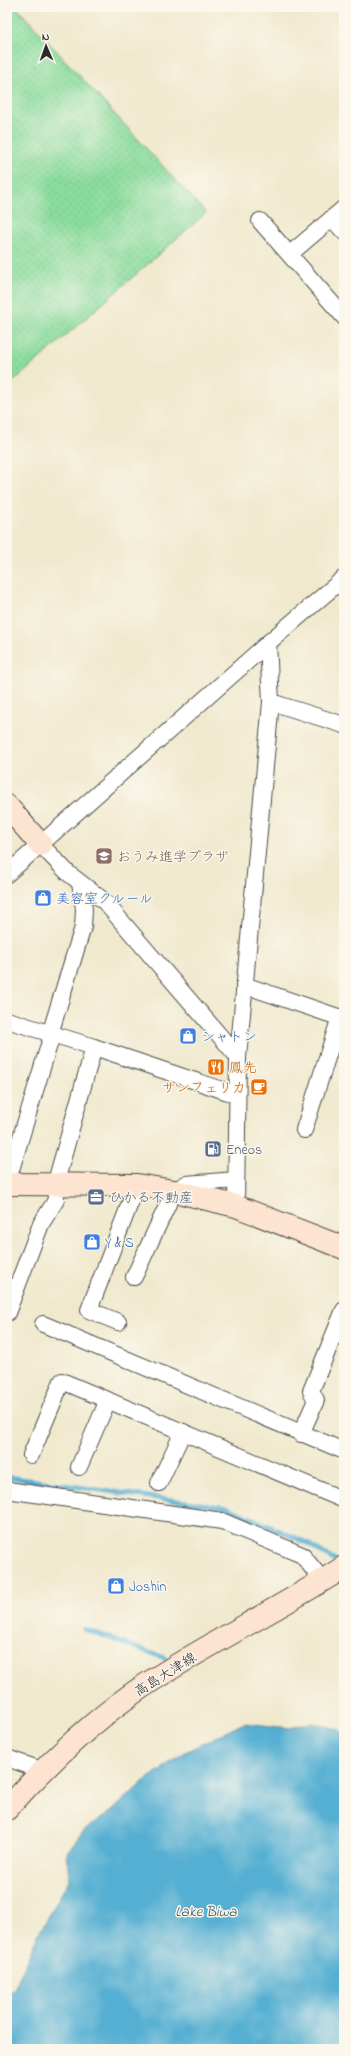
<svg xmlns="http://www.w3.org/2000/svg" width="351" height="2056" font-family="'Indie Flower','Klee One',sans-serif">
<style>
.grass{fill:url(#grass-dots);stroke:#5a8464}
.water{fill:#54afd2;stroke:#406d7e}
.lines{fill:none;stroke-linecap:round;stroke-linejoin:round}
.stream{stroke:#54afd2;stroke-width:5}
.street-casing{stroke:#494843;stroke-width:18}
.secondary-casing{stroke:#494843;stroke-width:24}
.street{stroke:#fff;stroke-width:16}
.secondary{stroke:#fde4d1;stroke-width:22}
.labels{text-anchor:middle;stroke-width:3;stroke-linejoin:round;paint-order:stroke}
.education-label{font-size:14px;fill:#785e54;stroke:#fbf7ec;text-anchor:start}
.shop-label{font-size:14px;fill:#366cbe;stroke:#fbf7ec;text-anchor:start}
.food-label{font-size:14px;fill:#c56008;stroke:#fbf7ec;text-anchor:start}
.service-label{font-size:14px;fill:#4e5e75;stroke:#fbf7ec;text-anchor:start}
.street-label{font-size:14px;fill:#2b2b2b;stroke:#fbf7ec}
.water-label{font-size:15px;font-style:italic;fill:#395965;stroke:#fbf7ec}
</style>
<defs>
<pattern id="grass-dots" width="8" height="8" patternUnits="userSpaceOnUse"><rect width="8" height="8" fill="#8adc9d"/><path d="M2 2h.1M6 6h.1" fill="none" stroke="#77bd87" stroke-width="1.8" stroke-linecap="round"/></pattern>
</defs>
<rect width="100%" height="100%" fill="#fbf7ec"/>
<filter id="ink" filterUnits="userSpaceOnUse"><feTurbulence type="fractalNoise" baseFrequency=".025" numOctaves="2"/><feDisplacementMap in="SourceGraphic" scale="8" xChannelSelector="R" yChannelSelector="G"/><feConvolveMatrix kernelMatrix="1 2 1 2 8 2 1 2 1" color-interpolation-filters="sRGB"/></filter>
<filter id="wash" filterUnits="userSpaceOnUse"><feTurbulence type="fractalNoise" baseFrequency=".012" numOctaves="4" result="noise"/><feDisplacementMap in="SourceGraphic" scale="16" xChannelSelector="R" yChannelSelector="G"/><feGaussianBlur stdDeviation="0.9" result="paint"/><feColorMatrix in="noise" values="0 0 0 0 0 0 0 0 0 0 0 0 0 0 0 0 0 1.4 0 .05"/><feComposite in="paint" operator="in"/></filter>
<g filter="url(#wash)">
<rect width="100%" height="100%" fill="#f0e9ce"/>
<polygon class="grass" points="7,7 16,7 206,213 7,387"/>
<polygon class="water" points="244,1723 290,1728 310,1723 339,1729 344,1734 344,2049 7,2049 7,2005 39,1933 69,1880 67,1852 84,1830 111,1812 143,1782 185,1752"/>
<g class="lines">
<g class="stream">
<polyline points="7,1477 228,1508 307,1543 340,1564"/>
<polyline points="84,1629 165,1658"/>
<polyline points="7,1992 18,1993"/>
</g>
</g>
</g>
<g filter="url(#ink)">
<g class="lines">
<g class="street-casing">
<g id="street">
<polyline points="332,218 344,232"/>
<polyline points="260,221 344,317"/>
<polyline points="290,254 344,208"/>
<polyline points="271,702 344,725"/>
<polyline points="41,845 68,873 104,901 238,1057"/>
<polyline points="7,874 268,643 344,578"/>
<polyline points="244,985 344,1019"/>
<polyline points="7,1020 94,1047 237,1095"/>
<polyline points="50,1034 83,927 84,909 80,883"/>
<polyline points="304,1130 340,1017"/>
<polyline points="7,1183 52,1035"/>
<polyline points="236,1206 238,1057 271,702 268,643"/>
<polyline points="134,1277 174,1191 186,1184 236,1180"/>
<polyline points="7,1313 41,1224 56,1200 55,1185 94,1047"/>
<polyline points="118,1322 89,1310 137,1185"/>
<polyline points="43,1324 344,1451"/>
<polyline points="301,1434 316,1400 311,1391 344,1310"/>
<polyline points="31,1455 62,1381 344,1500"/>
<polyline points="79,1467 108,1400"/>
<polyline points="159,1483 183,1432"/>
<polyline points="7,1490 222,1521 302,1555 323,1581"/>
<polyline points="7,1758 41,1770"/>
</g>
</g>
<g class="secondary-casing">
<g id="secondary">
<polyline points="7,806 41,845"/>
<polyline points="7,1184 137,1185 174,1191 236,1206 344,1248"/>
<path d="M7 1809C46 1765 88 1725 136 1691 202 1646 277 1611 344 1567"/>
</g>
</g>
<use href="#street" class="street"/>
<use href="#secondary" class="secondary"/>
</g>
</g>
<defs>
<g id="school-square" transform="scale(0.9)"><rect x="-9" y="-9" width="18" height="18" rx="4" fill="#8d6e63" stroke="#fbf7ec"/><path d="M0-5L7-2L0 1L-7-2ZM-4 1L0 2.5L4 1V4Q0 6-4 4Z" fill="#fff"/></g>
<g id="shop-square" transform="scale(0.9)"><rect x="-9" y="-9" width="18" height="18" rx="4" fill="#3f7fe0" stroke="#fbf7ec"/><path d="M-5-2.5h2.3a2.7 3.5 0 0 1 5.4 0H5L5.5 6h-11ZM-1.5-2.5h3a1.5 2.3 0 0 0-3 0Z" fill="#fff"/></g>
<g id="restaurant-square" transform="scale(0.9)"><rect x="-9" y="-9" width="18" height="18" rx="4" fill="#e8710a" stroke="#fbf7ec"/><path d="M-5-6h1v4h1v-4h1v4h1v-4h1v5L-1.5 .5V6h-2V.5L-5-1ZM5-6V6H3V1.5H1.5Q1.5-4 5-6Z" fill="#fff"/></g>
<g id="cafe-square" transform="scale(0.9)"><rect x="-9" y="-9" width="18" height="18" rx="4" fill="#e8710a" stroke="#fbf7ec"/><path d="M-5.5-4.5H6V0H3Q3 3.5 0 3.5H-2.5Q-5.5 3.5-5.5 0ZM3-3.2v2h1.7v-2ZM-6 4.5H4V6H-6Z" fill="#fff"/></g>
<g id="fuel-square" transform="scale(0.9)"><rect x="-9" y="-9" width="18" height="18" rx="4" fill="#5c6f8a" stroke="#fbf7ec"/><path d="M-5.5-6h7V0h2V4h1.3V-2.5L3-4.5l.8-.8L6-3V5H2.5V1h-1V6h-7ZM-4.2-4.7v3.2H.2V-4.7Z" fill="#fff"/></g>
<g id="office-square" transform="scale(0.9)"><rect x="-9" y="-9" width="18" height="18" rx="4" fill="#5c6f8a" stroke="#fbf7ec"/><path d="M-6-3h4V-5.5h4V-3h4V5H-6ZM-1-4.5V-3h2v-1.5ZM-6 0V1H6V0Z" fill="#fff"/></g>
</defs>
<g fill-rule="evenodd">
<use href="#school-square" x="104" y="856"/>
<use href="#shop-square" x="43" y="898"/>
<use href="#shop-square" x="188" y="1036"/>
<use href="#restaurant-square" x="216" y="1067"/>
<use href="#cafe-square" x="259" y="1087"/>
<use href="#fuel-square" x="213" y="1149"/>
<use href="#office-square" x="96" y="1197"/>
<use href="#shop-square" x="92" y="1242"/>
<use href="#shop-square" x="116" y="1586"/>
</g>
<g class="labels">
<g class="education-label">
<text x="117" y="861">おうみ進学プラザ</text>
</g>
<g class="shop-label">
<text x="56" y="903">美容室クルール</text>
<text x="201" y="1041">シャトン</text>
<text x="105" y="1247">Y &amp; S</text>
<text x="129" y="1591">Joshin</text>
</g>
<g class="food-label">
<text x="229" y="1072">鳳先</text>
<text x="246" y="1092" text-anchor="end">サンフェリカ</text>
</g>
<g class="service-label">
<text x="226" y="1154">Eneos</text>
<text x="109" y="1202">ひかる不動産</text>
</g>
<g class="street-label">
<text transform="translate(165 1674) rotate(-32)" y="5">高島大津線</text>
</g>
<g class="water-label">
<text x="206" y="1916">Lake Biwa</text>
</g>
</g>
<rect width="351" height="2056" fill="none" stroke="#fbf7ec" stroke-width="24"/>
<g transform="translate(46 46) rotate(358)" stroke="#fbf7ec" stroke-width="3" paint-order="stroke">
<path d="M0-3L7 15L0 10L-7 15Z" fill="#2b2b2b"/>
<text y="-6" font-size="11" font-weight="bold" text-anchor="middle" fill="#2b2b2b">N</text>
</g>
</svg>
